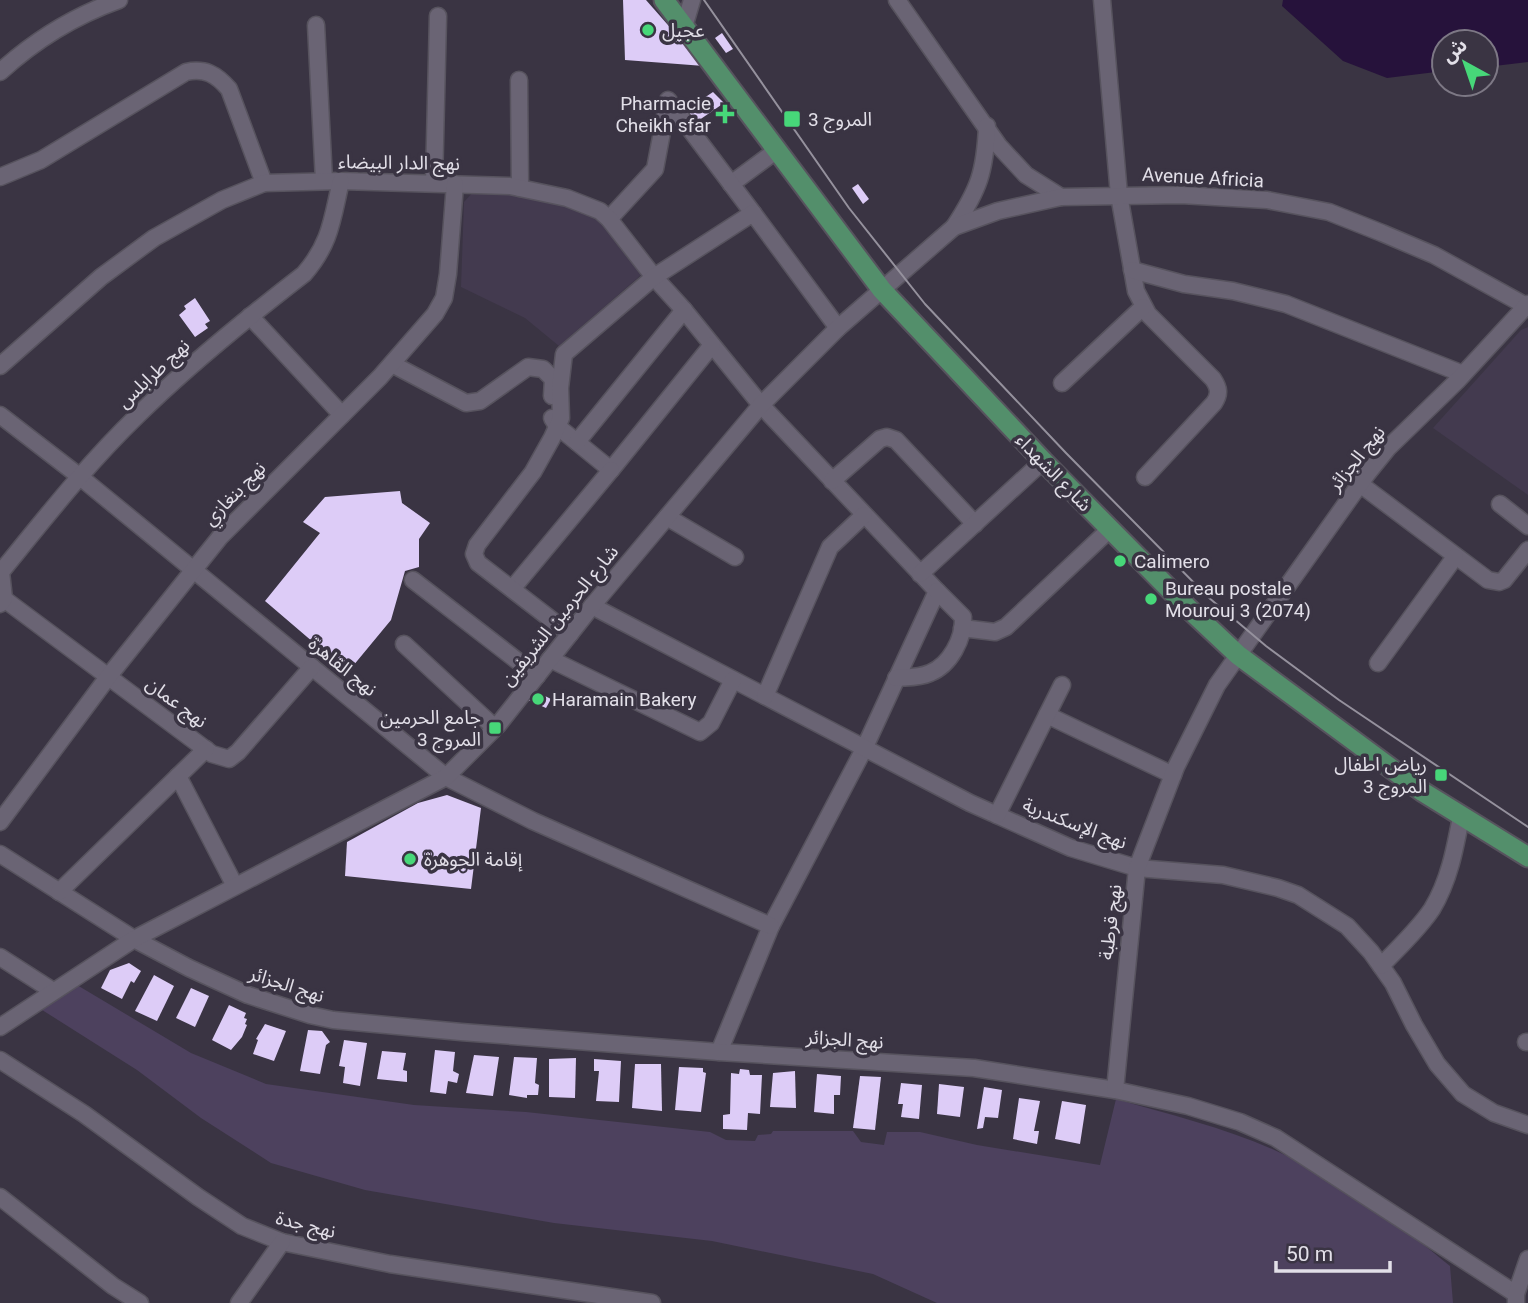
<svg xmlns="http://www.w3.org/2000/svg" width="1528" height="1303" font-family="Roboto,'Noto Sans Arabic',sans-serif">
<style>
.built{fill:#433a4f}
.green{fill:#4d415e}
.water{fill:#26123b}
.building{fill:#ddccf7}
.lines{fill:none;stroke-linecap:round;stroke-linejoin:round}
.minor-casing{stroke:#57535e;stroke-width:19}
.major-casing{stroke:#57535e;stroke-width:23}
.minor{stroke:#6a6474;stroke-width:16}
.major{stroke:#538f6b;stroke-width:19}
.tram{stroke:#95919d;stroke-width:2}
.poi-dot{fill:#47d779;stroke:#3a3443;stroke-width:2.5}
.labels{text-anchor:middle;stroke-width:7;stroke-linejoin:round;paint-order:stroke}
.poi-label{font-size:19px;fill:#e2dfe8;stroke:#3a3443;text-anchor:start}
.street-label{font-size:19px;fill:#e2dfe8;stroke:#3a3443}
</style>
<rect width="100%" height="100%" fill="#3a3443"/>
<g class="built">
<polygon points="476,189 520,191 605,218 648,269 559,346 525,318 461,287 464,202"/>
<polygon points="1528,327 1528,495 1433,428 1521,330"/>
</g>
<path class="green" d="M77 985 191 1053 266 1084 414 1105 526 1112 710 1132 726 1140 755 1141 758 1135 771 1134 773 1131H853L861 1142 884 1145 887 1132H920L977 1145 1100 1165 1116 1099C1171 1115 1234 1130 1285 1155 1345 1184 1399 1224 1450 1266L1453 1303H937L873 1274 712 1241 554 1223 365 1190 271 1163 201 1118 137 1070 39 1008Z"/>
<polygon class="water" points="1283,0 1528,0 1528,62 1486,67 1486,42 1444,42 1444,71 1387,78 1343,61 1282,6"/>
<g class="building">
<polygon points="623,0 646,0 704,66 625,60"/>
<polygon points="722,33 733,49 726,53 715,38"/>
<polygon points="713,92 724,103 692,125 683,112"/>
<polygon points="858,184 869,199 863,204 852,188"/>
<polygon points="195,298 210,321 205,324 208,328 195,337 179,315 186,309 184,306"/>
<polygon points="400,491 402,503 430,523 419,539 419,567 405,571 391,620 348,672 265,601 320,533 303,522 325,497"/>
<polygon points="533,690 551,699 546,708 526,699"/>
<polygon points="447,795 481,808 471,889 345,876 347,842 418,803"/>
<polygon points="129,963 141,971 134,983 131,981 122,999 101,988 110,970"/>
<polygon points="154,975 174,986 157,1021 135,1011"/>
<polygon points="191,988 209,996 195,1027 176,1018"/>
<polygon points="229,1005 246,1013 244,1018 247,1019 245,1024 247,1025 242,1037 231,1050 212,1040"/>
<polygon points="265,1024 286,1031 274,1061 253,1054 258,1040 256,1039"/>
<polygon points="308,1030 322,1031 330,1042 326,1045 320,1074 300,1071"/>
<polygon points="344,1040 367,1043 360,1086 343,1083 345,1067 339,1066"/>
<polygon points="435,1050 455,1052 453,1071 459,1074 457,1083 448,1081 446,1094 430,1092"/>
<polygon points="382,1051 406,1053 403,1070 407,1071 407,1082 377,1079"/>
<polygon points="474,1055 499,1057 493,1096 466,1093"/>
<polygon points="514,1057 537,1058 535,1083 539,1085 538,1095 527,1095 527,1098 509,1095"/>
<polygon points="576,1058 575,1098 549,1097 549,1059"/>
<polygon points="594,1059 621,1061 619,1102 596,1101 599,1071 594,1071"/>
<polygon points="635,1064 661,1064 662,1111 632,1108"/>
<polygon points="679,1067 703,1068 703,1072 706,1073 701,1112 675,1110"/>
<polygon points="740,1069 749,1070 750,1075 762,1075 760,1114 748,1113 747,1130 723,1129 723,1115 730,1114 731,1073 739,1074"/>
<polygon points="795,1071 796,1108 770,1107 773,1073"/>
<polygon points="817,1074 841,1076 840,1095 834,1095 834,1114 814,1112"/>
<polygon points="860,1076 881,1077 875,1130 853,1128"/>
<polygon points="901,1083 922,1085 919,1119 901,1117 903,1104 898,1104"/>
<polygon points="939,1084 964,1087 960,1117 937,1114"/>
<polygon points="984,1087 1002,1090 998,1118 985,1117 983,1128 977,1129"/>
<polygon points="1019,1098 1040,1101 1034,1131 1039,1131 1037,1144 1013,1139"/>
<polygon points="1062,1101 1086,1105 1080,1144 1055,1139"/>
</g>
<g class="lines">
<g class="minor-casing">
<g id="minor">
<polyline points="897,0 999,146 1026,175 1061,197"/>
<path d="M1102 0 1119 195 1136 291 1148 314 1213 379C1219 388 1220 394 1214 403L1145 477"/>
<polyline points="316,25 324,181"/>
<polyline points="684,27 692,0"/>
<path d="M0 72C35 40 74 16 119 0"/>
<polyline points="519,80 520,188"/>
<path d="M0 177 41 160 186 72C205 68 216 74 229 89L264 183"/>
<polyline points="434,183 438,16"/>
<polyline points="731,184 777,150"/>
<polyline points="609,219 655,169 668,100 753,213"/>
<path d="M954 227C979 189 985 172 987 126"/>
<polyline points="1132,270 1184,284 1233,291 1286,304 1463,374"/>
<polyline points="250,316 342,415"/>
<polyline points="392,364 466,403 480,401 528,367 543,369 553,379 552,396"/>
<polyline points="0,366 101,277 154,238 222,200 264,183 341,181 510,186 567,198 600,211 609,219 654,277 684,310 761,405 937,591 864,749 771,926 719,1052"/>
<polyline points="1062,383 1143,307"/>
<polyline points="0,415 79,476 446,777 533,821 771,926"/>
<polyline points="552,418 557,426 611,470 712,345"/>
<polyline points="577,442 684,310"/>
<polyline points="832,481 880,439 887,437 896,440 975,524"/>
<polyline points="1360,484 1488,580 1499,582 1504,580 1528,550"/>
<polyline points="1500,504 1528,526"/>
<polyline points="667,517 735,557"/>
<polyline points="920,574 1043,461"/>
<polyline points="413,580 537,676"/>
<polyline points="512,589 611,470"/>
<polyline points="4,599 212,754 229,759 238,752 312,667"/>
<path d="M0 604 4 599 1 572C45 518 88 463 138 415 190 364 247 318 304 274 331 243 332 219 341 181"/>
<polyline points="592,606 970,803 1071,848 1137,868 1223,875 1278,888 1298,895 1347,926 1371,952 1393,983 1414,1025 1437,1064 1463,1094 1494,1113 1528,1125"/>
<polyline points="962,628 995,632 1006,627 1110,529"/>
<polyline points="570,634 478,563 474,554 477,545 533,472 552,438 561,418 560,388 564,354 654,277 753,213 838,328"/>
<polyline points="404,644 495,728"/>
<polyline points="550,659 700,732 711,723 733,680"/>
<polyline points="1378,663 1455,557"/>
<path d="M896 678C907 677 919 678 930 673 950 665 964 639 963 617L937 591"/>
<polyline points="765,696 830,547 864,515"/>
<polyline points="1047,715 1173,775"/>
<polyline points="178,776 235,886"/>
<polyline points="997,815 1062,685"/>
<polyline points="0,822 108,677 220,537 380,377 435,314 444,298 448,274 455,184"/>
<polyline points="0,854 134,939 189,968 248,995 310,1015 333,1020 461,1032 719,1052 974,1068 1115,1090 1188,1106 1240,1122 1276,1138 1516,1294"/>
<polyline points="59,892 206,749"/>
<polyline points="0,957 53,991"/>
<path d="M1381 966C1398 948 1418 930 1432 909 1449 881 1455 849 1461 817"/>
<polyline points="0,1027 134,939 446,777 498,725 592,606 761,405 838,328 954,227 998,211 1061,197 1181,195 1267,200 1329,212 1382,233 1434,255 1528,307"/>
<polyline points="1526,1042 1528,1042"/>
<polyline points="0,1060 84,1114 198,1197 242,1226 282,1242 390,1264 652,1303"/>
<polyline points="1115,1090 1137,868 1176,767 1217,685 1367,474 1388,448 1457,381 1528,304"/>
<polyline points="0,1197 113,1286 140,1303"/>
<polyline points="239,1303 282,1242"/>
<polyline points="1516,1303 1516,1294 1528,1259"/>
</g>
</g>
<g class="major-casing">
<polyline id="major" points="664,0 882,290 1043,461 1189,609 1238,655 1423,792 1528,857"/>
</g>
<use href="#minor" class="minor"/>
<use href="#major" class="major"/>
<polyline class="tram" points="704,0 849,208 925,304 1066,453 1208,597 1266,646 1339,700 1528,827"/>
</g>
<g class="poi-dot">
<circle cx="648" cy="30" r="7"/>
<path d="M721.5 103.5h7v7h7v7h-7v7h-7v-7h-7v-7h7z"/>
<rect x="783" y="110" width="18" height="18" rx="3.5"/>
<circle cx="1120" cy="561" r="7"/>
<circle cx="1151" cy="599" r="7"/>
<circle cx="538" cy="699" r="7"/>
<rect x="488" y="721" width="14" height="14" rx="3.5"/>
<rect x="1434" y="768" width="14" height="14" rx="3.5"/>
<circle cx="410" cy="859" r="7"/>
</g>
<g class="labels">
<g class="poi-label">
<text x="662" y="37">عجيل</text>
<text x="711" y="110" text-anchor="end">Pharmacie<tspan x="711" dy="22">Cheikh sfar</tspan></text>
<text x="808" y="126">المروج 3</text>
<text x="1134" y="568">Calimero</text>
<text x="1165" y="595">Bureau postale<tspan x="1165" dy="22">Mourouj 3 (2074)</tspan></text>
<text x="552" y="706">Haramain Bakery</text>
<text x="481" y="724" text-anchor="end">جامع الحرمين<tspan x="481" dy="22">المروج 3</tspan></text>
<text x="1427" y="771" text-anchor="end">رياض اطفال<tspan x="1427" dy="22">المروج 3</tspan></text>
<text x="424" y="866">إقامة الجوهرة</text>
</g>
<g class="street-label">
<text transform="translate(399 162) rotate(1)" y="7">نهج الدار البيضاء</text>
<text transform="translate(1203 177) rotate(3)" y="7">Avenue Africia</text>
<text transform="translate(153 373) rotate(-43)" y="7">نهج طرابلس</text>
<text transform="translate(1356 458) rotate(-51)" y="7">نهج الجزائر</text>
<text transform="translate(1054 472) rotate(46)" y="7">شارع الشهداء</text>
<text transform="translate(234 493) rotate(-46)" y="7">نهج بنغازي</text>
<text transform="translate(559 615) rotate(-51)" y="7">شارع الحرمين الشريفين</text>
<text transform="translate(343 666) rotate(39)" y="7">نهج القاهرة</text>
<text transform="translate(177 702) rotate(37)" y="7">نهج عمان</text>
<text transform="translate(1075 823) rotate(21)" y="7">نهج الإسكندرية</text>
<text transform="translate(1110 922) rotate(-83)" y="7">نهج قرطبة</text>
<text transform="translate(287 984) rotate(18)" y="7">نهج الجزائر</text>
<text transform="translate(845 1039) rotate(4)" y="7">نهج الجزائر</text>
<text transform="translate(306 1224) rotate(14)" y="7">نهج جدة</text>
</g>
</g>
<g transform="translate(1465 63) rotate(320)"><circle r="33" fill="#3a3443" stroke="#7d7885" stroke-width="2"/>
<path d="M0-5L12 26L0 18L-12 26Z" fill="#47d779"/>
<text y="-10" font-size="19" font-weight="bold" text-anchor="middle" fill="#e2dfe8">ش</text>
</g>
<path d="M1276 1261v10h114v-10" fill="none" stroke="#e2dfe8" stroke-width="3.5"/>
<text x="1286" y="1261" font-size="21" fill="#e2dfe8" stroke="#3a3443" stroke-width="5" paint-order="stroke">50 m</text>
</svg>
